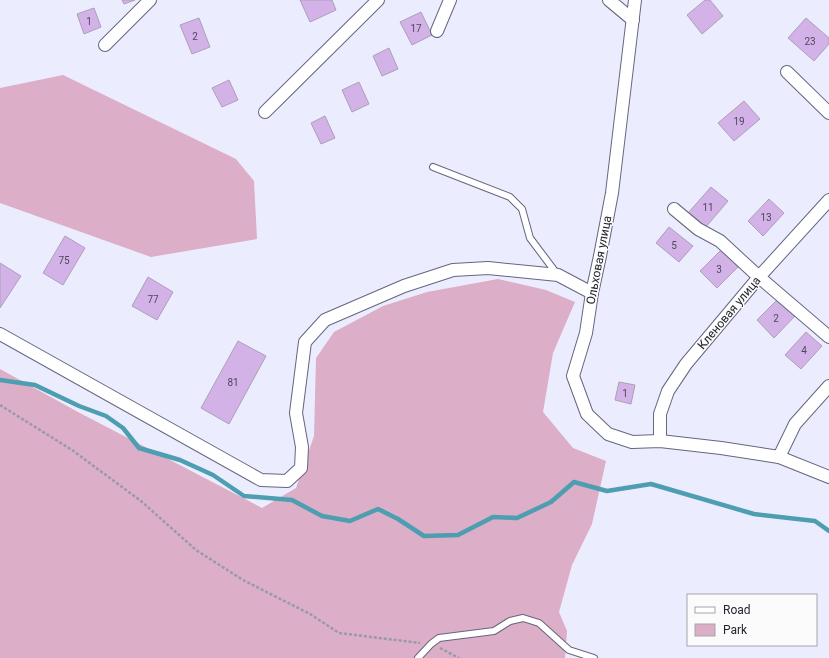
<svg xmlns="http://www.w3.org/2000/svg" width="829" height="658" font-family="Roboto,sans-serif">
<style>
.green{fill:#dcaec7}
.lines{fill:none;stroke-linecap:round;stroke-linejoin:round}
.stream{stroke:#4d9eb0;stroke-width:4.5}
.building{fill:#d3b2e8;stroke:#ad9fb7}
.service-casing{stroke:#64667e;stroke-width:8}
.minor-casing{stroke:#64667e;stroke-width:14}
.path{stroke:#989aa8;stroke-width:2.5;stroke-dasharray:3 2;stroke-linecap:butt}
.service{stroke:#fff;stroke-width:6}
.minor{stroke:#fff;stroke-width:12}
.labels{text-anchor:middle;stroke-width:3;stroke-linejoin:round;paint-order:stroke}
.number-label{font-size:10px;fill:#4f485c}
.street-label{font-size:12px;fill:#23242e;stroke:#fbfbfb}
</style>
<rect width="100%" height="100%" fill="#ebedfe"/>
<g class="green">
<polygon points="63,75 236,159 254,181 257,239 151,257 0,203 0,88"/>
<polygon points="498,279 546,290 575,302 553,353 543,412 573,448 606,461 592,524 572,565 559,612 567,631 565,658 0,658 0,369 78,412 262,508 296,488 314,436 316,358 334,332 383,306 427,292"/>
</g>
<g class="lines">
<polyline class="stream" points="0,380 35,385 79,406 106,416 123,428 139,448 180,460 213,475 244,496 292,500 322,516 350,521 378,509 398,519 424,536 458,535 493,517 517,518 551,502 574,482 607,491 651,484 754,514 815,521 829,531"/>
</g>
<g class="building">
<polygon points="122,0 135,0 124,4"/>
<polygon points="300,0 332,0 336,10 310,22"/>
<polygon points="705,0 710,0 723,16 702,34 687,15"/>
<polygon points="94,8 101,27 84,34 77,14"/>
<polygon points="421,12 432,35 412,45 400,22"/>
<polygon points="199,18 210,47 192,54 180,25"/>
<polygon points="806,18 829,38 829,44 814,61 788,38"/>
<polygon points="389,48 398,69 382,76 373,56"/>
<polygon points="229,80 238,100 222,107 212,88"/>
<polygon points="359,82 369,104 352,112 342,90"/>
<polygon points="744,101 760,119 734,141 718,123"/>
<polygon points="325,116 335,138 321,144 311,123"/>
<polygon points="711,187 728,201 705,228 688,213"/>
<polygon points="769,199 784,213 763,236 748,221"/>
<polygon points="669,227 693,246 679,262 656,243"/>
<polygon points="65,236 85,248 63,285 43,273"/>
<polygon points="721,250 738,267 717,288 700,271"/>
<polygon points="0,263 21,276 0,308"/>
<polygon points="148,277 173,292 157,320 132,306"/>
<polygon points="778,299 795,316 774,338 757,320"/>
<polygon points="806,332 822,346 801,369 785,355"/>
<polygon points="238,341 266,356 229,424 201,408"/>
<polygon points="619,382 635,385 631,404 615,400"/>
</g>
<g class="lines">
<g class="service-casing">
<g id="service">
<polyline points="433,167 510,197 522,209 530,238 557,274"/>
<polyline points="418,658 431,644 439,638 494,631 510,621 523,618 539,623 569,650 594,658"/>
</g>
</g>
<g class="minor-casing">
<g id="minor">
<polyline points="609,0 633,20"/>
<polyline points="635,0 612,193 600,256 592,293 586,333 573,376 587,414 608,434 632,442 660,441 721,448 779,457 829,477"/>
<polyline points="437,31 450,0"/>
<polyline points="105,45 150,0"/>
<polyline points="787,72 829,113"/>
<polyline points="265,112 378,0"/>
<polyline points="674,209 698,229 720,241 759,277 829,337"/>
<polyline points="0,334 261,480 287,481 301,468 302,447 296,413 305,342 325,320 404,286 453,270 488,268 558,275 592,293"/>
<polyline points="660,441 660,414 668,391 686,364 759,277 829,200"/>
<polyline points="779,457 795,424 829,386"/>
</g>
</g>
<g class="path">
<polyline points="0,405 72,450 141,501 196,550 243,580 310,614 339,633 420,643"/>
<polyline points="440,648 459,658"/>
</g>
<use href="#service" class="service"/>
<use href="#minor" class="minor"/>
</g>
<g class="labels">
<g class="number-label">
<text x="89" y="25">1</text>
<text x="416" y="32">17</text>
<text x="195" y="40">2</text>
<text x="810" y="45">23</text>
<text x="739" y="125">19</text>
<text x="708" y="211">11</text>
<text x="766" y="221">13</text>
<text x="674" y="249">5</text>
<text x="64" y="264">75</text>
<text x="719" y="273">3</text>
<text x="153" y="303">77</text>
<text x="776" y="322">2</text>
<text x="804" y="354">4</text>
<text x="233" y="386">81</text>
<text x="625" y="397">1</text>
</g>
<g class="street-label">
<text transform="translate(599 260) rotate(-79)" y="4">Ольховая улица</text>
<text transform="translate(729 313) rotate(-50)" y="4">Кленовая улица</text>
</g>
</g>
<rect x="687" y="594" width="130" height="52" fill="#fbfbfb" stroke="#a5a5a9"/>
<rect x="695" y="607" width="20" height="6" fill="#ffffff" stroke="#a5a5a9"/>
<text x="723" y="614" font-size="12" fill="#23242e">Road</text>
<rect x="695" y="624" width="20" height="12" fill="#dcaec7" stroke="#a5a5a9"/>
<text x="723" y="634" font-size="12" fill="#23242e">Park</text>
</svg>
